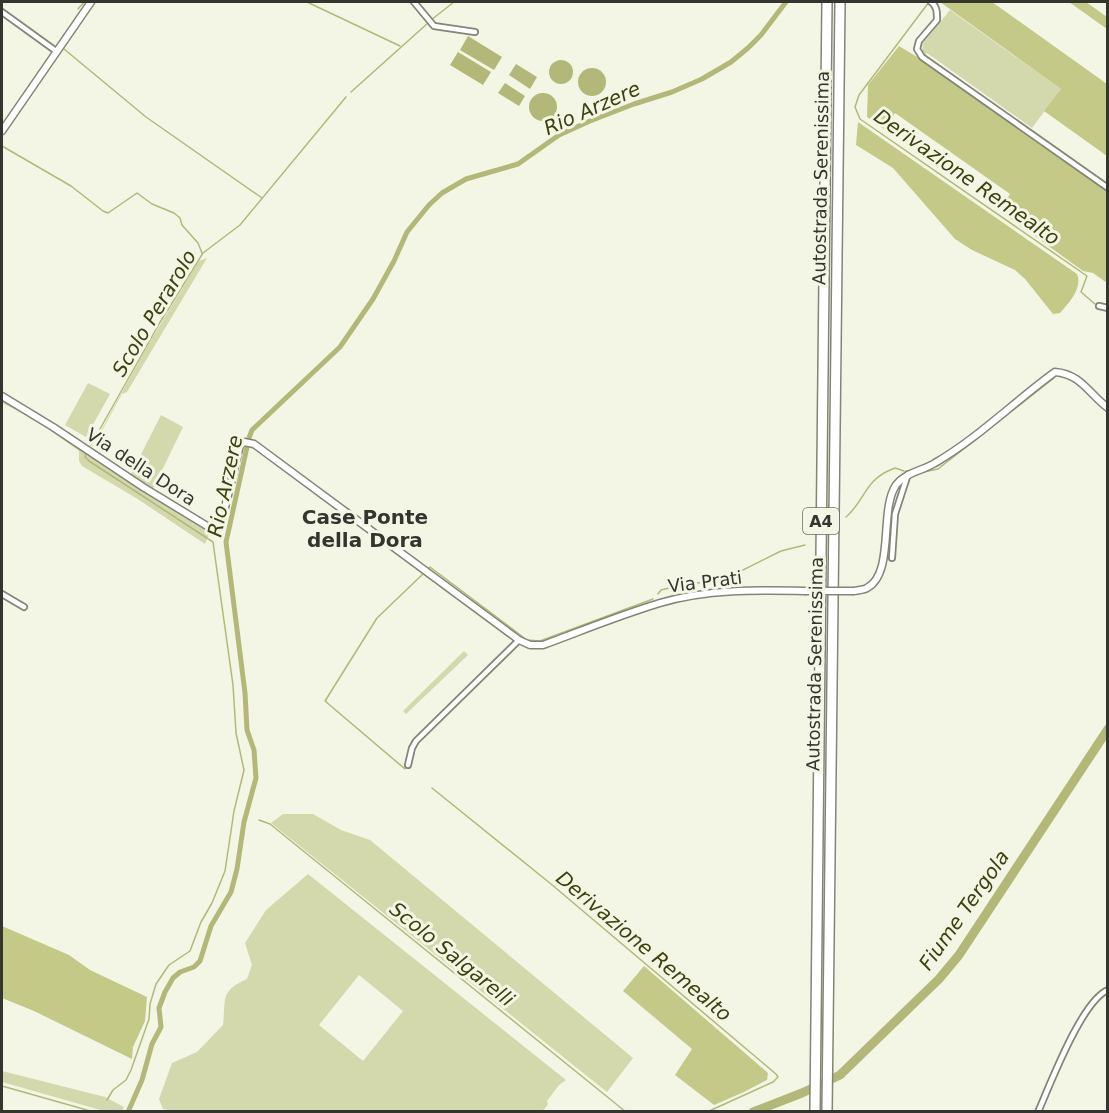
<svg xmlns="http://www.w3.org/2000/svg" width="1109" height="1113" font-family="'DejaVu Sans',sans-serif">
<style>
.green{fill:#d4d8ad;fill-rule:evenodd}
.forest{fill:#c4c988}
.water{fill:#b3b878}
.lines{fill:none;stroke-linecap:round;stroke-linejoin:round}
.stream{stroke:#b3b878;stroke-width:1.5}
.canal{stroke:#b3b878;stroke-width:5}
.river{stroke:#b3b878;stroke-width:9}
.minor-casing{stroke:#838576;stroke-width:8}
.tertiary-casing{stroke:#838576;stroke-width:9}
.motorway-casing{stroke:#838576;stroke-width:12}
.minor{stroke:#fff;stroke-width:4.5}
.tertiary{stroke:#fff;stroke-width:6}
.motorway{stroke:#fff;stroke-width:9}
.tertiary-bridge-casing{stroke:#838576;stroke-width:9;stroke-linecap:butt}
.tertiary-bridge{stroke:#fff;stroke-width:6}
.labels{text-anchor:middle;stroke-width:6;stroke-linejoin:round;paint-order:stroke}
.shield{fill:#f4f6e5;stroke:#6e6f66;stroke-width:1.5}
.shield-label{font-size:16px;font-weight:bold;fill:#34352f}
.street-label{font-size:18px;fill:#34352f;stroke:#f4f6e5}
.water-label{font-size:20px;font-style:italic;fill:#3e400e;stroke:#f4f6e5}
.neighbourhood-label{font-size:20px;font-weight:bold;fill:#34352f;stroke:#f4f6e5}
</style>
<rect width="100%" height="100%" fill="#f4f6e5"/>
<g class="green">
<polygon points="950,10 1061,89 1032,128 927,53 925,55 922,53 923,43"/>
<polygon points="207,258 127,392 122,394 93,447 92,447 148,345 199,261"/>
<polygon points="88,383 110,394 86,437 65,425"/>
<polygon points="2,399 34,417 210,532 205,544 136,498 82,466 79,461 79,451 34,419 2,403"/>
<polygon points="161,415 183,427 153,489 131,474"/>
<polygon points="464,651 468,655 406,714 403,711"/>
<polygon points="283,814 313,814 341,830 370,840 633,1058 607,1092 271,823"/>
<path d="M308 874 566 1080 559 1085 547 1101 548 1104 543 1111 180 1112 163 1109 159 1099 172 1063 197 1052 223 1025C226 998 220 991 247 979L252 965 245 943 266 910ZM359 975 403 1011 363 1061 319 1025Z"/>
<polygon points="2,1071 105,1097 124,1107 122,1111 104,1111 2,1082"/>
</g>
<g class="forest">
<polygon points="940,2 992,2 1107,84 1107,156 1044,111 1061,89"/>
<polygon points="1069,2 1086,2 1107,17 1107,29"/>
<polygon points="899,46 919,58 1107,190 1107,283 1093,273 1083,271 1000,211 1010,194 895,113 884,129 867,117 868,85"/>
<path d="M858 122 1077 274C1083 288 1069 303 1060 313L1053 314 1025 279 1015 270 972 250 955 239 893 168 856 145Z"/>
<polygon points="2,926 69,955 90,970 147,997 145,1021 133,1047 132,1059 34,1011 2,998"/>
<polygon points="644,966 768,1073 767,1080 744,1092 714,1105 675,1075 692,1049 623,991"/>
</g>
<g class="water">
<polygon points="468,36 502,57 494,70 460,50"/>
<polygon points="458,52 491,72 483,85 450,65"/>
<circle cx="561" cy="72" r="12"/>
<polygon points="516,64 537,77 530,89 509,75"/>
<circle cx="592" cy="82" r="14"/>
<polygon points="505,83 525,96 519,106 498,93"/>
<circle cx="543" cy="107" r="14"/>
</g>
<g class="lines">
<g class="stream">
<polyline points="307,2 400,46"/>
<polyline points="929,2 859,95 855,107 860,119 1087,276 1081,292 1095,304"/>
<polyline points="78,9 84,2"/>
<polyline points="431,20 454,2"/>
<polyline points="64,49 146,117 262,198"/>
<polyline points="351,92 428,23"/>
<polyline points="2,146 71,186 103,211 108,213 137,193 152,204 174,213 180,218 182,225 198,243 202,253"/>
<polyline points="91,445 159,324 203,253 240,225 346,97"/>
<polyline points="86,453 85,457 89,461 213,542 233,685 236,733 244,770 234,811 225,871 212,903 201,922 190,951 169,965 156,984 150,1004 149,1019 131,1070 126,1080 113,1090 107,1100"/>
<polyline points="919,473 938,469 1054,378"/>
<path d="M846 517C866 500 864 479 895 468L904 471"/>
<polyline points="429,568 430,567 527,640 540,641 653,599"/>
<polyline points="658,594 661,590 685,584 721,581 781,551 805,545"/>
<polyline points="405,769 325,701 377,618 424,573"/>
<polyline points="432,788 551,884 776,1074 778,1077 773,1082 707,1112"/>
<polyline points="259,820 270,824 626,1112"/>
<polyline points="2,1086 94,1112"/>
</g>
<polyline class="canal" points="128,1112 142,1080 152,1044 161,1027 159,1008 165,992 173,978 180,972 194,967 200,961 211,926 231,892 237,869 244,822 256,778 254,750 247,730 245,693 226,542 249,438 252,430 340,347 373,299 394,261 407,232 429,205 442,193 466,179 518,164 559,135 590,121 634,104 672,92 702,79 731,62 748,48 761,35 786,2"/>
<polyline class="river" points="753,1112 802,1093 840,1075 939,979 959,955 1108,729"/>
<g class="minor-casing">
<g id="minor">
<polyline points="414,2 434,26 475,32"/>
<path d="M931 2C937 6 937 12 937 20L919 41 917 49 922 57 1108 188"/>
<polyline points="2,12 56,51"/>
<polyline points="1099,306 1108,308"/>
<polyline points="892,558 895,514 908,474"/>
<polyline points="2,594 24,607"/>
<polyline points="408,765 412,748 416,741 519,640"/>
<path d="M1038 1112C1050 1085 1082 1000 1108 990"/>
</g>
</g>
<g class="tertiary-casing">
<g id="tertiary">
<polyline points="2,131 91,2"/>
<path d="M2 396 53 427 143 487 207 526H216L222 520 240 445 244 442 254 444 519 640 530 645H543C581 631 620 615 660 603 707 589 757 590 805 591"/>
<path d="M854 591C858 590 864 590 867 588 895 573 879 510 896 485 906 472 922 471 935 463 978 438 1015 401 1055 372 1081 374 1089 394 1108 408"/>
</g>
</g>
<g class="motorway-casing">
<g id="motorway">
<polyline points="815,1112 827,2"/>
<polyline points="827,1112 840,2"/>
</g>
</g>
<use href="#minor" class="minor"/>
<use href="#tertiary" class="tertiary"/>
<use href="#motorway" class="motorway"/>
<g class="tertiary-bridge-casing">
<polyline id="tertiary-bridge" points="805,591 854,591"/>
</g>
<use href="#tertiary-bridge" class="tertiary-bridge"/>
</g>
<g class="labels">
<rect class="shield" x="803" y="508" width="36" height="26" rx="4.5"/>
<g class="shield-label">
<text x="821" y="527">A4</text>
</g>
<g class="street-label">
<text transform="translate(821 178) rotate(-89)" y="6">Autostrada Serenissima</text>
<text transform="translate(141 467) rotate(33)" y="6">Via della Dora</text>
<text transform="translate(705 582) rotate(-7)" y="6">Via Prati</text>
<text transform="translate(815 664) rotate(-89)" y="6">Autostrada Serenissima</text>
</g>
<g class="water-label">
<text transform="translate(592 108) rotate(-24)" y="7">Rio Arzere</text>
<text transform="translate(967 177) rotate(35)" y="7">Derivazione Remealto</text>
<text transform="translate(154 313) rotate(-59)" y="7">Scolo Perarolo</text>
<text transform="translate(225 486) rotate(-78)" y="7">Rio Arzere</text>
<text transform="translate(964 910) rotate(-55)" y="7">Fiume Tergola</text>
<text transform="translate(644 946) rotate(40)" y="7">Derivazione Remealto</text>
<text transform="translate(452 954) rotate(39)" y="7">Scolo Salgarelli</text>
</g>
<g class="neighbourhood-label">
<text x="365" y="524">Case Ponte<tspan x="365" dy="23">della Dora</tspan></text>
</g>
</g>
<rect width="1109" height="1113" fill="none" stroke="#34352f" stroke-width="6"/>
</svg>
